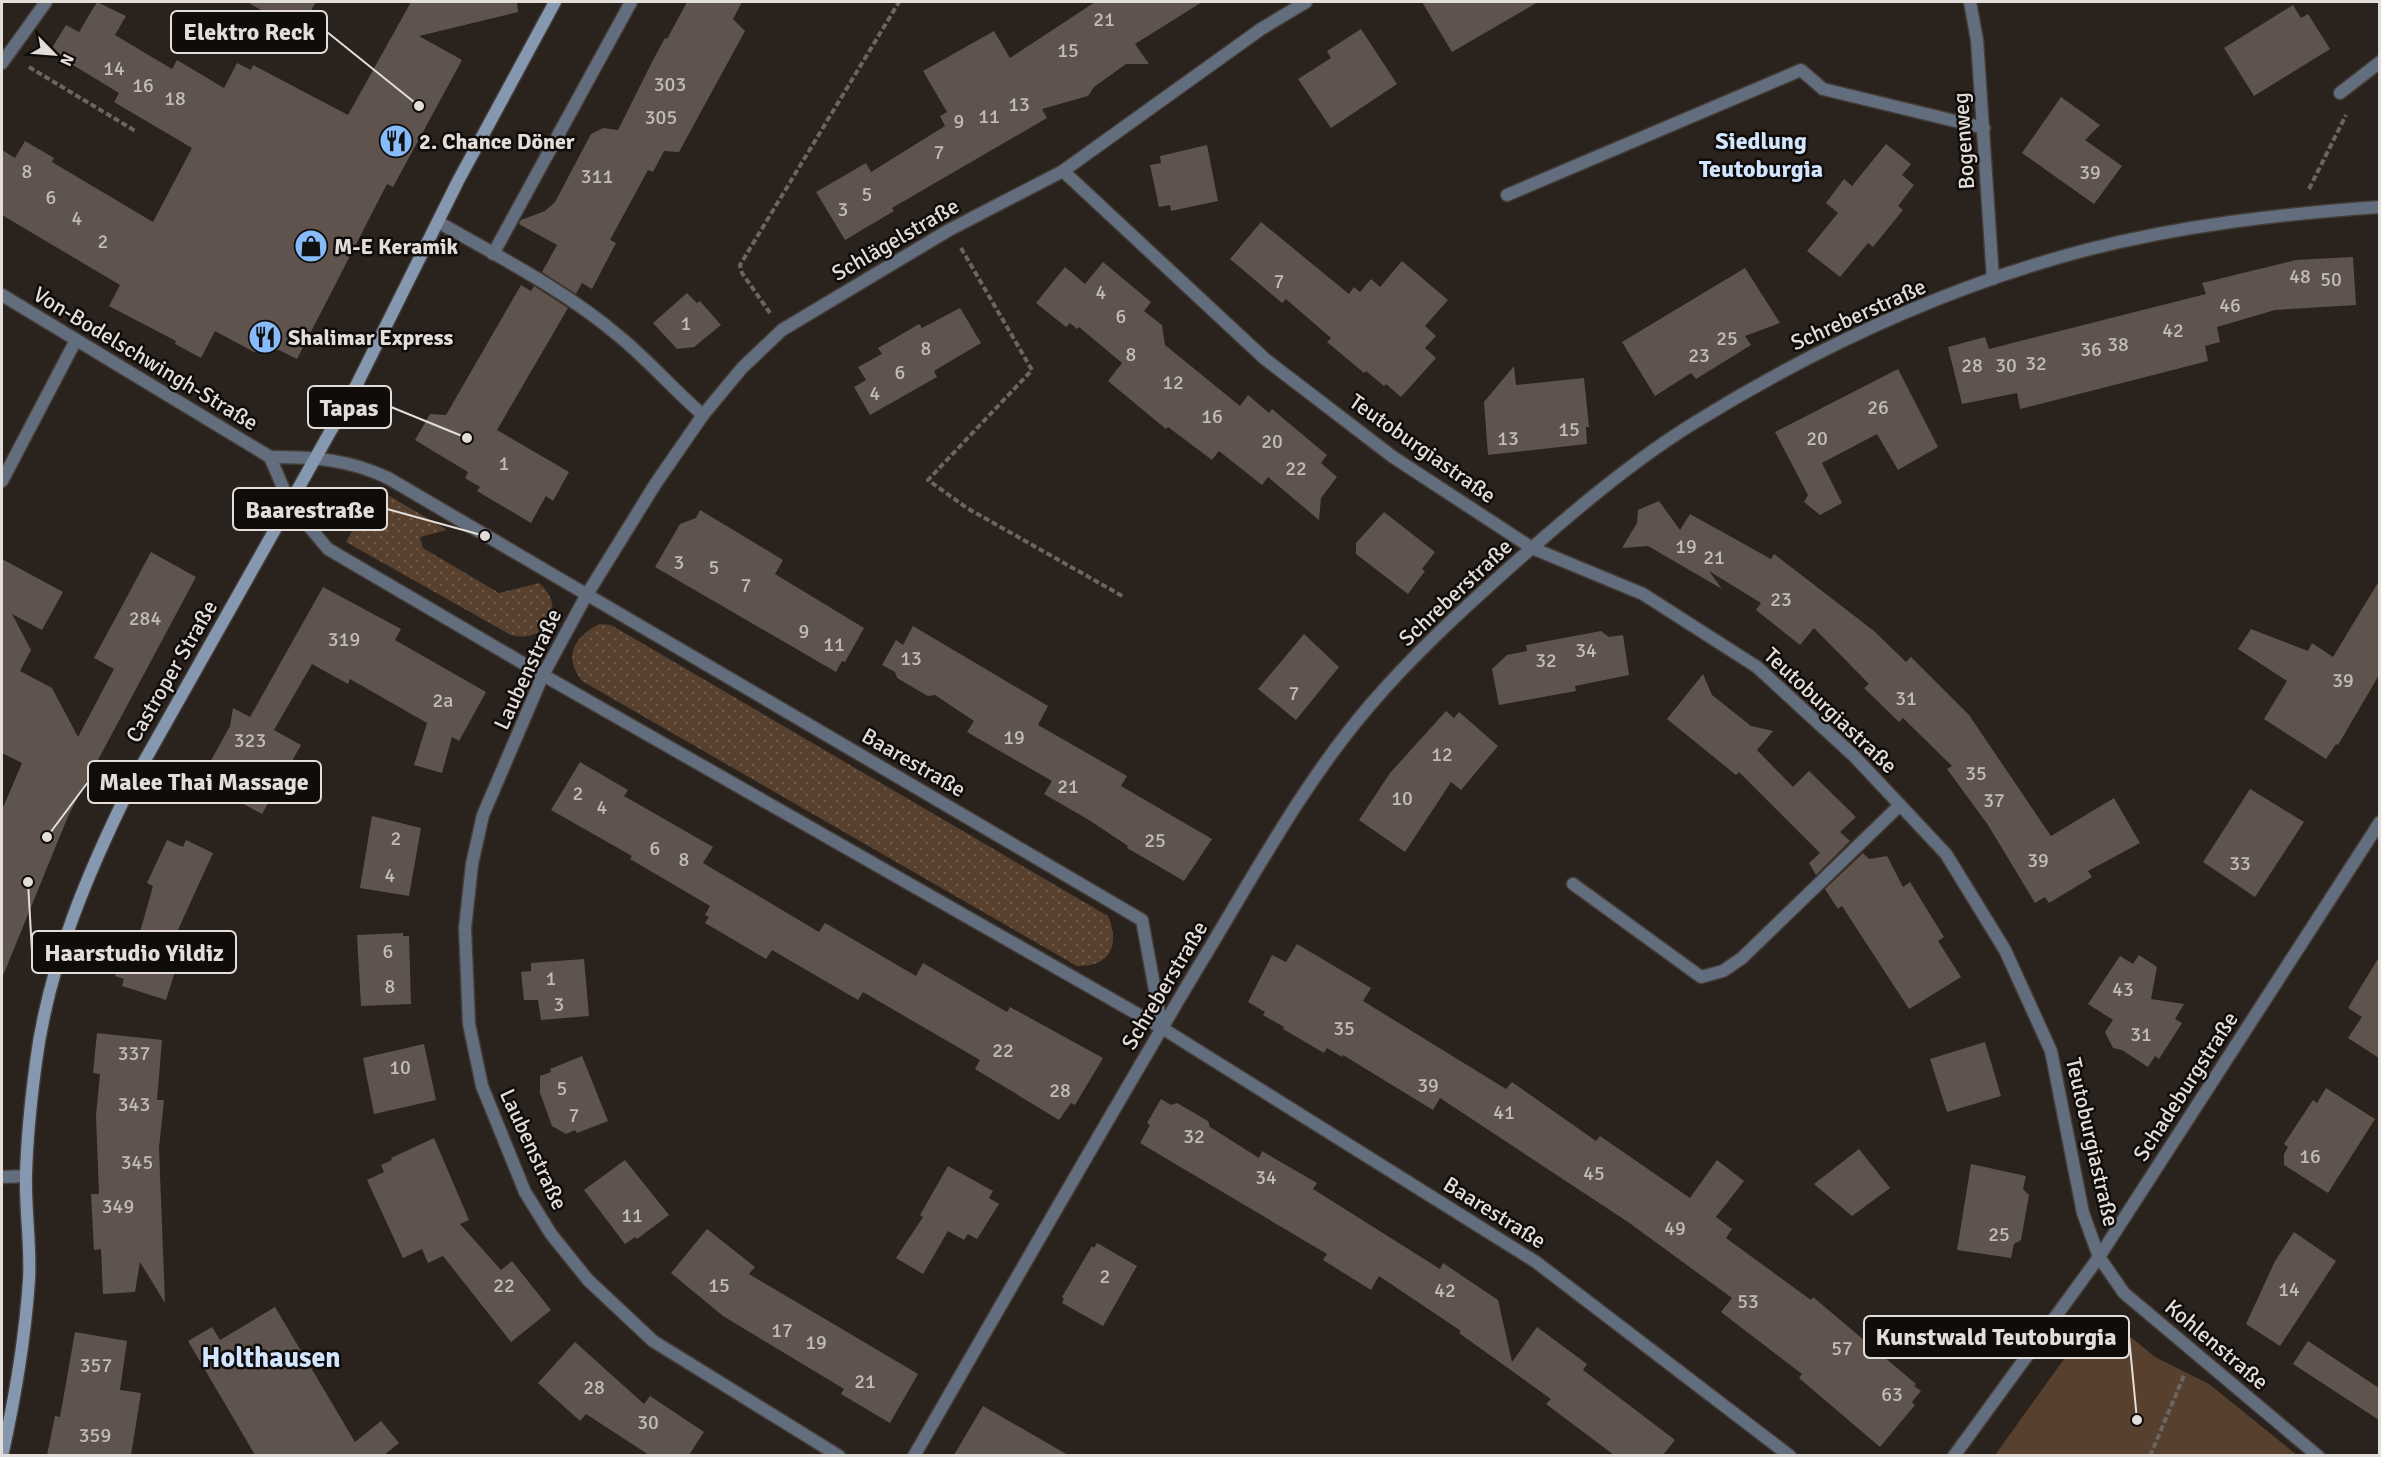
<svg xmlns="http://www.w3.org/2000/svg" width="2381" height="1457" font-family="Signika,sans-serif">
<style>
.grass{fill:url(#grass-dots)}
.park{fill:#57402d}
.building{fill:#5e544d}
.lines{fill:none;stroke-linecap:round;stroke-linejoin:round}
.service-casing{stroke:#443c37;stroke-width:15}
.minor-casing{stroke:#443c37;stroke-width:15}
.secondary-casing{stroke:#443c37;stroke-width:15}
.path{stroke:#6c655f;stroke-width:4;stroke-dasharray:6 3;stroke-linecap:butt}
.service{stroke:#626e7d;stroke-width:12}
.minor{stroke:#626e7d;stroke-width:12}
.secondary{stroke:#8598b0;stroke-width:12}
.labels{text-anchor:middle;stroke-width:5;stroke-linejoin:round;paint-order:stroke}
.number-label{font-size:20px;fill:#c2bcb7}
.poi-label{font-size:22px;font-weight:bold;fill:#e3deda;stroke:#100c0a;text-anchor:start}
.street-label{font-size:22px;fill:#e3deda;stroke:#100c0a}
.neighbourhood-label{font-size:24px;font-weight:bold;fill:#d2e5fe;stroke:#100c0a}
.district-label{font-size:28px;font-weight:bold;fill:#d2e5fe;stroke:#100c0a}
.leader{fill:none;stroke:#e3deda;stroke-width:2}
.callout-dot{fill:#e3deda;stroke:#100c0a;stroke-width:2}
.callout{fill:#100c0a;stroke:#e3deda;stroke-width:2}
.callout-label{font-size:24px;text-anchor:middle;font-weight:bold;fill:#e3deda}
</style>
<defs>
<pattern id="grass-dots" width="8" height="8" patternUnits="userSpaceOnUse" patternTransform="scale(1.5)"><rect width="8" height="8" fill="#57402d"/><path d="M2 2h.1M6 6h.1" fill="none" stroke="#6f5b4b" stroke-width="1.8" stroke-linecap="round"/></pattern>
</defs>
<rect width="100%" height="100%" fill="#2a221c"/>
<g class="grass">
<path d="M376 488 447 530 420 537 423 548 499 593 539 583 541 585C568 609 543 645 511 635L346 542Z"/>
<path d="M599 624 611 625 1108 916C1120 944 1111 967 1077 966L582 681C563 657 573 638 599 624Z"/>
</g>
<polygon class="park" points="2103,1331 2114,1331 2132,1338 2155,1357 2209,1384 2297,1455 1995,1455 2074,1345 2083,1338"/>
<g class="building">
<polygon points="97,2 126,16 115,35 172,69 177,60 224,88 237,63 251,70 253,65 348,115 411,2 517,2 518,12 419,36 462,60 393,187 387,184 297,359 279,350 254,352 215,331 201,358 175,344 176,341 109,306 120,285 2,215 2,150 15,158 25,141 54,158 52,162 153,222 192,148 114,102 119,93 50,51 66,25 79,32"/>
<polygon points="247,2 316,2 298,32"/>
<polygon points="687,2 742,2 733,19 745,31 679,152 664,151 653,172 648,170 610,240 616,243 592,289 582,283 576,294 542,272 557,245 519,224 521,220 545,211 555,202 591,134 603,128 618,130 653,60 665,38 667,39"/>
<polygon points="1095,2 1202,2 1135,44 1149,64 1126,64 1094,87 1088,96 1042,109 1047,118 892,208 894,211 845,240 816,192 866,163 871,172 945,126 940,116 947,112 923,71 994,31 1010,58"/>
<polygon points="1422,2 1538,2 1452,52"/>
<polygon points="2293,5 2301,18 2308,14 2330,49 2254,96 2224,48"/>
<polygon points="1361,29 1397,84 1331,128 1298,79 1331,58 1327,51"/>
<polygon points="2061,97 2100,125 2085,140 2122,166 2094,204 2022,153"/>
<polygon points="1886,144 1911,164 1902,175 1914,185 1898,206 1903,210 1873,247 1868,243 1840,277 1807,251 1838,213 1826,203 1844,179 1852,186"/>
<polygon points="1207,145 1218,201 1171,211 1170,205 1159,207 1150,165 1161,163 1160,156"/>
<polygon points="1261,222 1349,294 1354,287 1360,292 1371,279 1380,287 1402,261 1448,300 1425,326 1436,336 1425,348 1436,358 1401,397 1386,384 1384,386 1366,371 1364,373 1327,342 1331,338 1286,299 1282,303 1230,259"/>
<polygon points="2353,257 2356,305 2275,310 2217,327 2220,342 2205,346 2208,361 2020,409 2017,393 1962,404 1948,347 1985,337 1989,349 2206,294 2202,283 2296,260"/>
<polygon points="1103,262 1151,302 1144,311 1162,325 1165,345 1240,406 1248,395 1269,413 1272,409 1327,455 1321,463 1337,477 1321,498 1319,520 1268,477 1262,485 1219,451 1212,460 1168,427 1166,429 1108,381 1122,363 1079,327 1077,329 1070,323 1066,327 1036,303 1065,267 1085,284"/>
<polygon points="1745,268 1780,323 1745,336 1751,345 1696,379 1691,373 1655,396 1622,342"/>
<polygon points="521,285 531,291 534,286 568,308 497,430 569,472 553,501 546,496 531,523 477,491 480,487 465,478 468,472 415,440 430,414 446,415"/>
<polygon points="687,293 697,303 700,301 721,325 694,347 677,349 653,323"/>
<polygon points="960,308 981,343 934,371 937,377 870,415 854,387 866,380 858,367 882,354 878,348 919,324 922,328"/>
<polygon points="1514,366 1516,385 1584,378 1589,427 1586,427 1587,444 1488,455 1484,402"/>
<polygon points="1898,369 1938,447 1898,470 1877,434 1822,463 1842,503 1820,515 1804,502 1808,495 1775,432"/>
<polygon points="1659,501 1680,530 1690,514 1771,559 1774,554 1874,631 1906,662 1911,657 1969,715 2051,836 2114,798 2140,843 2088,871 2092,877 2049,903 2045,897 2035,903 1988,825 1947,769 1952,766 1903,718 1899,722 1864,688 1869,684 1814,628 1800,645 1756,610 1761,603 1709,571 1722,589 1648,546 1622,548 1637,523 1638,510"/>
<polygon points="700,510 783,560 775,574 864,628 845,662 842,661 836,672 655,567 680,524 696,518"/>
<polygon points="1384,512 1435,552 1422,569 1425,571 1408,594 1356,554 1356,543"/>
<polygon points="151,552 196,577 69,814 2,978 2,810 22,763 2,753 2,559 63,592 42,630 12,614 31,650 20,671 52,688 78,737 114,669 94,658"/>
<polygon points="2379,581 2379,675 2338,745 2336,744 2326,759 2264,719 2287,681 2238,649 2251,629 2308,651 2312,643 2333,657"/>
<polygon points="323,587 401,629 395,640 486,692 459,741 452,737 442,773 414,765 427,723 350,679 348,684 312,664 274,730 301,745 262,814 192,776 209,764 230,726 233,708 250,717"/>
<polygon points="913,626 1048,706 1038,725 1127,776 1121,786 1212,839 1184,881 1127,848 1128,846 1089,820 1044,794 1052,781 967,732 974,721 935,695 928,696 897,678 895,672 882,665 896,640 903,645"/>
<polygon points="1601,631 1609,637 1623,635 1629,675 1575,686 1576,691 1499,705 1492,669 1507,655 1527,651 1526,645"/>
<polygon points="1304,634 1339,667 1296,720 1258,689"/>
<polygon points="1703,674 1712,695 1751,726 1773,731 1757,750 1793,787 1809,771 1856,817 1840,832 1850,841 1816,875 1809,863 1820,853 1739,772 1736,775 1667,719"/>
<polygon points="1446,711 1454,718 1459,712 1498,746 1461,790 1451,782 1405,852 1359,820 1390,773"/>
<polygon points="580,762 628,790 624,796 713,847 703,863 819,932 825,923 916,976 923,963 1007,1012 1010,1007 1103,1058 1075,1105 1071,1103 1059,1120 975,1069 980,1060 863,992 858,1000 772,950 766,959 705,923 709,917 705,915 710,906 630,859 632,856 551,810"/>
<polygon points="2250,789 2304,822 2255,897 2203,862"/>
<polygon points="372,816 421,828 409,896 360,888"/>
<polygon points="167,840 183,847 186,840 213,853 172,943 183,946 166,1000 122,986 124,979 115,976 128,936 138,939 153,886 147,883"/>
<polygon points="1863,853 1869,859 1887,856 1903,887 1910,882 1944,937 1938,941 1961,977 1909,1009 1842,906 1838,909 1825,889"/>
<polygon points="403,933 403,936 409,936 411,1004 361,1006 357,935"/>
<polygon points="1297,944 1371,988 1363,1001 1506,1089 1512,1082 1596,1141 1600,1136 1690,1198 1717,1160 1744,1181 1716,1217 1732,1229 1726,1238 1811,1300 1813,1297 1916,1384 1914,1386 1921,1391 1912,1402 1915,1405 1880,1447 1799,1378 1802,1374 1721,1312 1732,1298 1628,1222 1440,1098 1433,1110 1343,1055 1342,1057 1327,1048 1324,1053 1283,1029 1284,1027 1263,1015 1265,1012 1248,1002 1272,955 1286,962"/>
<polygon points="2139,955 2157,967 2151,999 2184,1004 2175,1019 2182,1023 2159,1059 2155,1056 2148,1067 2122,1050 2113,1048 2105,1032 2113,1020 2088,1004 2120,956 2133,964"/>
<polygon points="2379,957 2379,1058 2348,1038 2362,1017 2348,1008"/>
<polygon points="584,959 589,1016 541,1020 538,1000 524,1000 521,972 531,971 531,963"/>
<polygon points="97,1033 162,1040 157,1100 164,1100 159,1148 165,1303 140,1262 135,1292 103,1294 101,1249 94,1250 91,1194 99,1194 96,1115 100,1074 93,1073"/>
<polygon points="1985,1042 2001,1096 1947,1112 1930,1059"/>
<polygon points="424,1044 436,1100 374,1114 363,1058"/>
<polygon points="582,1056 608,1121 577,1133 575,1130 566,1134 552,1126 540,1093 540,1076 551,1072 550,1069"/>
<polygon points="2326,1088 2375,1119 2328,1193 2284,1165 2284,1154 2288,1147 2284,1144 2313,1100 2317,1103"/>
<polygon points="1161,1099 1171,1105 1177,1103 1208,1121 1210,1127 1259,1158 1262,1151 1317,1183 1313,1189 1440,1269 1443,1263 1498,1300 1512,1362 1537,1327 1587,1364 1583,1370 1675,1440 1663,1455 1614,1455 1546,1404 1551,1399 1459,1333 1461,1331 1379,1276 1371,1290 1323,1260 1327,1254 1140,1143 1150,1125 1147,1123"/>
<polygon points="434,1138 469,1220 460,1224 501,1270 512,1261 551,1310 511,1342 443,1256 428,1263 422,1249 403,1258 367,1180 384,1172 381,1165 392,1160 391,1158"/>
<polygon points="1859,1149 1890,1188 1852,1216 1814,1184"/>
<polygon points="625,1160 669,1215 637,1239 635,1237 625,1244 584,1190"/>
<polygon points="1971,1164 2026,1176 2023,1189 2029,1195 2021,1240 2014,1244 2011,1258 1957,1250"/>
<polygon points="948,1166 993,1191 989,1198 999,1204 977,1239 968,1234 964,1240 948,1231 923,1274 896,1258 923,1217 920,1215"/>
<polygon points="707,1229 755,1267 749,1274 918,1374 890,1423 841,1394 844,1389 723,1316 671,1273"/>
<polygon points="2294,1232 2336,1261 2280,1346 2246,1324 2275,1261"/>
<polygon points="1097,1243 1137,1266 1103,1326 1062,1303 1064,1299 1062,1297 1092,1246 1094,1248"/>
<polygon points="275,1307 355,1442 381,1421 399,1443 384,1455 255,1455 188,1341 212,1327 220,1340"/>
<polygon points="75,1332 127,1341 120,1390 141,1393 131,1455 47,1455 55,1416 60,1417"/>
<polygon points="2308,1341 2379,1388 2379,1420 2293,1364"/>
<polygon points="575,1342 644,1404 650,1396 704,1432 689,1455 649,1455 586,1414 580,1421 538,1383"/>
<polygon points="983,1406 1068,1455 954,1455"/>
</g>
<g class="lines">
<g class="service-casing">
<g id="service">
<polyline points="2340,93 2380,62"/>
<polyline points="1507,195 1801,70 1823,89 1984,128"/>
<polyline points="2,481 76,340"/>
<polyline points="1573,884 1701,977 1723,971 1742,958 1900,805"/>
</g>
</g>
<g class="minor-casing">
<g id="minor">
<polyline points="1970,2 1977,40 1993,279"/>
<polyline points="2,63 46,2"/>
<polyline points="1063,171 1265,359 1393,457 1532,548 1643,594 1757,667 1854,756 1946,854 2005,950 2051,1051 2083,1213 2099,1257 2124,1293 2318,1456"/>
<path d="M438 222C499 257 565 290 620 337 649 361 674 390 703 415"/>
<polyline points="493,254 631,2"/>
<polyline points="2,295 270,457"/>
<polyline points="270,457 290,504 328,549 543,675 1162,1028 1536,1262 1790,1456"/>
<path d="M270 457C313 457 348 459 388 478L1142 920 1162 1028"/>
<polyline points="2,1177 26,1176"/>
<polyline points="839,1456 653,1341 588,1280 551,1234 525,1192 482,1086 469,1024 465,928 472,864 483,815 543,675 586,596 656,483 703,415 742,368 782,330 949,230 1063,171 1261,29 1306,2"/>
<path d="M914 1456C1008 1293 1101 1130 1197 969 1252 879 1302 784 1371 704 1413 655 1461 611 1509 568 1568 516 1628 464 1694 423 1815 348 1949 286 2086 250 2183 225 2281 214 2380 207"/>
<polyline points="1954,1456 2099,1257 2380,822"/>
</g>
</g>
<g class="secondary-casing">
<path id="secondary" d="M2 1456C15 1398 25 1339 29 1280 31 1245 25 1210 26 1175 27 1138 31 1099 36 1062 49 963 88 872 132 783L356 386 458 181 555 2"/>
</g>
<g class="path">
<polyline points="29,67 137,132"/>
<polyline points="2309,189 2346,115"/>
<polyline points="961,248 1032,370 928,480 967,508 1124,597"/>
<polyline points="770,313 742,273 740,265 899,2"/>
<polyline points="340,527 360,492"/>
<polyline points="2150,1456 2185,1373"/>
</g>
<use href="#service" class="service"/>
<use href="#minor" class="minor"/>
<use href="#secondary" class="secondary"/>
</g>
<defs>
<g id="restaurant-disc" transform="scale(1.725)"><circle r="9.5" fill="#87bbfb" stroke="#100c0a"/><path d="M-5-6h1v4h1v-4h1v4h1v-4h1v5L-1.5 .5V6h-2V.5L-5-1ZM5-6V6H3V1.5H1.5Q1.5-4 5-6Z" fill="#111"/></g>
<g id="shop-disc" transform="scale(1.725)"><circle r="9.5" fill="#87bbfb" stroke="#100c0a"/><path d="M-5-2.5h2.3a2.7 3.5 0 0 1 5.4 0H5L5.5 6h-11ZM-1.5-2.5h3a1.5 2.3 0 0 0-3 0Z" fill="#111"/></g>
</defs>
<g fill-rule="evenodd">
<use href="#restaurant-disc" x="396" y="141"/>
<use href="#shop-disc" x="311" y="246"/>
<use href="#restaurant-disc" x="265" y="337"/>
</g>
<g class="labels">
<g class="number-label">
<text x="1104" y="26">21</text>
<text x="1068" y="57">15</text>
<text x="114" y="75">14</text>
<text x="670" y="91">303</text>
<text x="143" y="92">16</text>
<text x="175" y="105">18</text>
<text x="1019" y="111">13</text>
<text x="989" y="123">11</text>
<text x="661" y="124">305</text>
<text x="959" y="128">9</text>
<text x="939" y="159">7</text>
<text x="27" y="178">8</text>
<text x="2090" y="179">39</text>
<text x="597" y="183">311</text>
<text x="867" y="201">5</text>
<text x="51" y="204">6</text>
<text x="843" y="216">3</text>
<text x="77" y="225">4</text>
<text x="103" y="248">2</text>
<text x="2300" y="283">48</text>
<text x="2331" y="286">50</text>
<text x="1279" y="288">7</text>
<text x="1101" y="299">4</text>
<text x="2230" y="312">46</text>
<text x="1121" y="323">6</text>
<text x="686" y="330">1</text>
<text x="2173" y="337">42</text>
<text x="1727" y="345">25</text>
<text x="2118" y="351">38</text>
<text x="926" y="355">8</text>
<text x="2091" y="356">36</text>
<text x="1131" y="361">8</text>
<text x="1699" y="362">23</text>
<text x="2036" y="370">32</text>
<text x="1972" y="372">28</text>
<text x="2006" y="372">30</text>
<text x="900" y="379">6</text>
<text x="1173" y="389">12</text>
<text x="875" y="400">4</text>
<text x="1878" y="414">26</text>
<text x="1212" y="423">16</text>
<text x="1569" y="436">15</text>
<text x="1508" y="445">13</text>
<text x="1817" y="445">20</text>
<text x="1272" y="448">20</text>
<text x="504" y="470">1</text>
<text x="1296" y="475">22</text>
<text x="1686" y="553">19</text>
<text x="1714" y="564">21</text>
<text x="679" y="569">3</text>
<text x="714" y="574">5</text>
<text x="746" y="592">7</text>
<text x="1781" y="606">23</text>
<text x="145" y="625">284</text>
<text x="804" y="638">9</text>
<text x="344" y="646">319</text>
<text x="834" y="651">11</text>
<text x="1586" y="657">34</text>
<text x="911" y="665">13</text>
<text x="1546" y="667">32</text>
<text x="2343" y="687">39</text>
<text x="1294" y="700">7</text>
<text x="1906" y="705">31</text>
<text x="443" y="707">2a</text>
<text x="1014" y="744">19</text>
<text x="250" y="747">323</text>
<text x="1442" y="761">12</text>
<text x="1976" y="780">35</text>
<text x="1068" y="793">21</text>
<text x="578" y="800">2</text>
<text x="1402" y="805">10</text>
<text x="1994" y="807">37</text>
<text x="602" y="814">4</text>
<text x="396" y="845">2</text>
<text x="1155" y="847">25</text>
<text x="655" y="855">6</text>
<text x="684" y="866">8</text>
<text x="2038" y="867">39</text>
<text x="2240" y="870">33</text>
<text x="390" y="882">4</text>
<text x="388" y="958">6</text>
<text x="551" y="985">1</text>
<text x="390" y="993">8</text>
<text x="2123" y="996">43</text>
<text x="559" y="1011">3</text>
<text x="1344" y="1035">35</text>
<text x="2141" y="1041">31</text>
<text x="1003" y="1057">22</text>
<text x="134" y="1060">337</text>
<text x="400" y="1074">10</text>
<text x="1428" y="1092">39</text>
<text x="562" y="1095">5</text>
<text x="1060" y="1097">28</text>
<text x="134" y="1111">343</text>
<text x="1504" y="1119">41</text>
<text x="574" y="1122">7</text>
<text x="1194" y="1143">32</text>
<text x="2310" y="1163">16</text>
<text x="137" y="1169">345</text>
<text x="1594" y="1180">45</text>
<text x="1266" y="1184">34</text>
<text x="118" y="1213">349</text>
<text x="632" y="1222">11</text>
<text x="1675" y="1235">49</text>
<text x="1999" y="1241">25</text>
<text x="1105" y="1283">2</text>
<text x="504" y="1292">22</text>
<text x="719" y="1292">15</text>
<text x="2289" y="1296">14</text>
<text x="1445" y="1297">42</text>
<text x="1748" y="1308">53</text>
<text x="782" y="1337">17</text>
<text x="816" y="1349">19</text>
<text x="1842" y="1355">57</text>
<text x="96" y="1372">357</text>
<text x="865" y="1388">21</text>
<text x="594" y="1394">28</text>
<text x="1892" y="1401">63</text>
<text x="648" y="1429">30</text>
<text x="95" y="1442">359</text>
</g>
<g class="poi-label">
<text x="419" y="149">2. Chance Döner</text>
<text x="334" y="254">M-E Keramik</text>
<text x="288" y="345">Shalimar Express</text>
</g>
<g class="street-label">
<text transform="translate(1963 141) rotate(-94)" y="8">Bogenweg</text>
<text transform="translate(895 239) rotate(-30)" y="8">Schlägelstraße</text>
<text transform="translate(1858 314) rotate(-24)" y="8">Schreberstraße</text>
<text transform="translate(146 358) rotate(31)" y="8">Von-Bodelschwingh-Straße</text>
<text transform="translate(1423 448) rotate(35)" y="8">Teutoburgiastraße</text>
<text transform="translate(1455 592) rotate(-43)" y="8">Schreberstraße</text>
<text transform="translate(527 669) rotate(-65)" y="8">Laubenstraße</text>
<text transform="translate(171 671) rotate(-60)" y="8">Castroper Straße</text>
<text transform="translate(1831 710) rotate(43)" y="8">Teutoburgiastraße</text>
<text transform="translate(914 762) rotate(30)" y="8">Baarestraße</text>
<text transform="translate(1164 985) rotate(-59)" y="8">Schreberstraße</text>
<text transform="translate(2185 1086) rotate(-57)" y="8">Schadeburgstraße</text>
<text transform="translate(2093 1142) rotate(77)" y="8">Teutoburgiastraße</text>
<text transform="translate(534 1149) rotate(65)" y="8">Laubenstraße</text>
<text transform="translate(1495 1212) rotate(32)" y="8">Baarestraße</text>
<text transform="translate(2217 1344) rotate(40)" y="8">Kohlenstraße</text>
</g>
<g class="neighbourhood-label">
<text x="1761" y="149">Siedlung<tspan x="1761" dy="28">Teutoburgia</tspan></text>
</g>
<g class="district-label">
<text x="271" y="1367">Holthausen</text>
</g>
</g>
<path class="leader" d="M419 106L327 32M467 438L391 407M485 536L387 509M47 837L88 782M28 882L32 952M2137 1420L2129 1337"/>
<g class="callout-dot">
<circle cx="419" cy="106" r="6"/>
<circle cx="467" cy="438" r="6"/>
<circle cx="485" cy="536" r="6"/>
<circle cx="47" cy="837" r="6"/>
<circle cx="28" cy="882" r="6"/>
<circle cx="2137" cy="1420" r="6"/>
</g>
<g class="callout">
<rect x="171" y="11" width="156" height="42" rx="6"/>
<rect x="308" y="386" width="83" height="42" rx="6"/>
<rect x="233" y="488" width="154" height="42" rx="6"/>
<rect x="88" y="761" width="233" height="42" rx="6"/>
<rect x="32" y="931" width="204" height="42" rx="6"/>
<rect x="1864" y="1316" width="265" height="42" rx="6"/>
</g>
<g class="callout-label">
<text x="249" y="40">Elektro Reck</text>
<text x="349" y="416">Tapas</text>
<text x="310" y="518">Baarestraße</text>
<text x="204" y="790">Malee Thai Massage</text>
<text x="134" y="961">Haarstudio Yildiz</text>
<text x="1996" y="1345">Kunstwald Teutoburgia</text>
</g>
<rect width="2381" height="1457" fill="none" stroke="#e3deda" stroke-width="6"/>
<g transform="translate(54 54) rotate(115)" stroke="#100c0a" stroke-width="4.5" paint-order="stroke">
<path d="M0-4.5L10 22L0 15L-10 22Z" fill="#e3deda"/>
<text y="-9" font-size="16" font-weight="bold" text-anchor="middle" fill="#e3deda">N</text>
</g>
</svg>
